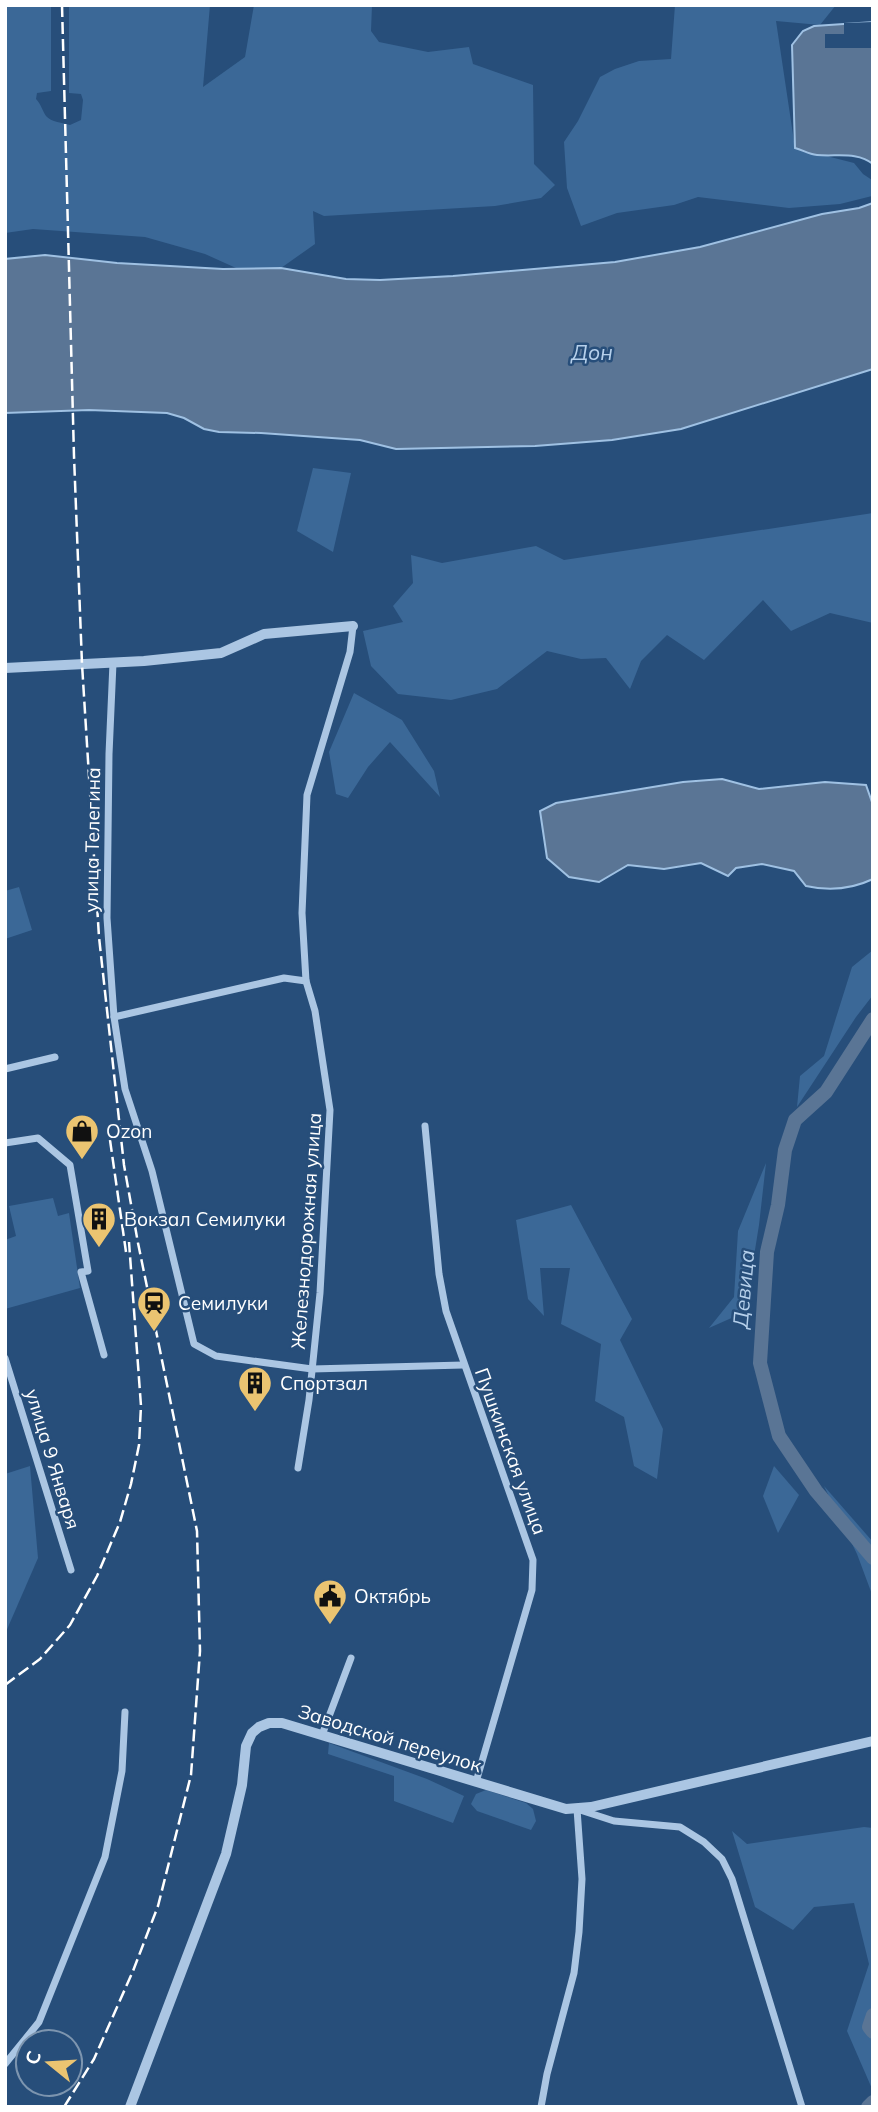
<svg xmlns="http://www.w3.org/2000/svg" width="878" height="2112" font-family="Mulish,sans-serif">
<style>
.green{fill:#3b6897}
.water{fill:#5a7595;stroke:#9fc1e3;stroke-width:2}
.pier{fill:#274e7a}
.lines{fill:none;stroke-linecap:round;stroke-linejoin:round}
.river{stroke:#5a7595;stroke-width:14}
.minor{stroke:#abc6e3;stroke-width:7}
.tertiary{stroke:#abc6e3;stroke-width:10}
.rail{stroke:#fff;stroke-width:2.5;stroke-dasharray:12 5;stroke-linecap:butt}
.labels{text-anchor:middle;stroke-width:5;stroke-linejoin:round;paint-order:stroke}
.street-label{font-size:19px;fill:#fff;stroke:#274e7a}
.poi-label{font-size:19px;fill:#fff;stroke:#274e7a;text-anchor:start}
.water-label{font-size:21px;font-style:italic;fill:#b6d0eb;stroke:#274e7a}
</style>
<rect width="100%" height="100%" fill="#274e7a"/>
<g class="green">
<path d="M5 5H51V91L37 93 36 99C41 104 42 110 46 116 51 122 63 123 70 125L81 120 83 100 81 94 69 93V5H210L203 87 245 57 254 5H372L371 31 379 42 428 52 469 47 473 64 533 85 534 164 555 185 541 198 495 206 324 216 313 211 315 244 281 268H236L205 254 145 237 33 229 5 233Z"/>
<polygon points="675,5 836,5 820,25 776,21 795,148 854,163 863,174 872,180 872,196 840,204 789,208 698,197 674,205 617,213 581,226 567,188 564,142 578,121 600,77 615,69 639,61 671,59"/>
<polygon points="313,468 351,473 333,552 297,531"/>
<polygon points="873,513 873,623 830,613 791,631 763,600 704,660 667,635 641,661 630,689 606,658 581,659 547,651 497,689 451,700 398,694 371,666 363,631 403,622 393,606 413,583 411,555 442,563 536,546 564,560"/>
<polygon points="354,693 402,720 434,771 440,797 390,742 368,767 348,798 336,794 329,752"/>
<polygon points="19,887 32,930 5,939 5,891"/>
<polygon points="873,950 873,995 856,1017 797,1107 800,1076 824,1056 852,967"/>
<polygon points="766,1163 759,1225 745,1312 709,1328 734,1297 738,1231"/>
<polygon points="53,1198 58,1216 69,1213 80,1288 5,1309 5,1240 16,1236 9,1206"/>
<polygon points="571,1205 632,1319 620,1340 663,1429 657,1479 634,1466 624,1417 595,1401 601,1344 561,1324 570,1268 540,1268 544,1316 528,1299 516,1220"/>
<polygon points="30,1466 38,1558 5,1634 5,1474"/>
<polygon points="774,1466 799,1495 778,1533 763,1496"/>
<polygon points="824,1486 873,1542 873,1597 857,1554"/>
<polygon points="329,1743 427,1779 464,1796 453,1823 394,1801 394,1776 328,1754"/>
<polygon points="486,1790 526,1803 533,1809 536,1821 531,1830 477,1811 471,1804 476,1794"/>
<polygon points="864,1827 873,1828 873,2026 871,2038 873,2039 873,2091 847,2031 869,1964 854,1903 814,1907 793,1930 755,1907 732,1831 747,1844"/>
</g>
<g class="water">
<path d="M873 22V164C857 151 836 157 817 155 808 154 803 150 795 148L792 45 803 31 814 26Z"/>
<polygon points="873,203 873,369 681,429 612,440 535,446 396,449 360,440 261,433 219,432 204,429 184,418 167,413 89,410 5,413 5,259 45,255 117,263 223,269 281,268 346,279 380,280 453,276 615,262 700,247 822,214 859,208"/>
<path d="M722 779 759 789 825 782 866 785 873 805V879C852 889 828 891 806 886L794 871 762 864 736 868 728 876 701 863 664 869 628 865 599 882 569 877 547 858 540 811 556 803 683 782Z"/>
</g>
<polygon class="pier" points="873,22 873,48 825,48 825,34 844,34 844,23"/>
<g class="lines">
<g class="river">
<polyline points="873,1019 826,1092 795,1120 785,1150 778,1205 767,1252 760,1363 779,1436 816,1491 873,1558"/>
<polyline points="873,2015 869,2027 873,2032"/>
<polyline points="868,2107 873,2102"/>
</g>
<g class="minor">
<polyline points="113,663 109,754 107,918 114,1017 125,1089 152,1171 194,1344 216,1356 312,1369 463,1365"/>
<polyline points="114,1017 284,978 306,981"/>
<polyline points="5,1069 55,1057"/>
<polyline points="425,1126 439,1274 446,1311 533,1560 532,1590 476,1782"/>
<polyline points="5,1143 38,1138 70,1165 88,1271 81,1272 104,1355"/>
<polyline points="5,1358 71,1570"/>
<polyline points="298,1468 309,1400 320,1293 330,1110 315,1011 306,981 302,913 307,795 350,652 353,626"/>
<polyline points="322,1735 351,1658"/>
<polyline points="5,2064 39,2022 105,1857 122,1771 125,1712"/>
<polyline points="541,2107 547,2074 574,1973 579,1932 582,1879 577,1809 614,1821 680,1827 704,1842 722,1859 732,1879 802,2107"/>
</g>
<g class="tertiary">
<polyline points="5,668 144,661 221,653 264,634 353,626"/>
<polyline points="130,2107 226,1854 242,1785 246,1746 252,1733 259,1727 269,1723 282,1723 566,1809 591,1807 873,1741"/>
</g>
<g class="rail">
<polyline points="62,5 74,456 82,664 99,937 124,1165 138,1243 197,1531 200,1651 191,1775 158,1906 133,1971 94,2059 64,2107"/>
<polyline points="110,1140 126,1252"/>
<polyline points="5,1685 40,1659 70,1625 97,1576 120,1522 131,1484 139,1445 141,1406 129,1242"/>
</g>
</g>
<defs>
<g id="shop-pin" transform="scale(1.75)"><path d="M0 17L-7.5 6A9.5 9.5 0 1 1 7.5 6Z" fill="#ebc471" stroke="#274e7a"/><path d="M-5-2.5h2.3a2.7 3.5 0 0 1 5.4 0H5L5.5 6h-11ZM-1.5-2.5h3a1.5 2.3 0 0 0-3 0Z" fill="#111"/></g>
<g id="building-pin" transform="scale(1.75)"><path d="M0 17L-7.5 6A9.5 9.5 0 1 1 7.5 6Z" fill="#ebc471" stroke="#274e7a"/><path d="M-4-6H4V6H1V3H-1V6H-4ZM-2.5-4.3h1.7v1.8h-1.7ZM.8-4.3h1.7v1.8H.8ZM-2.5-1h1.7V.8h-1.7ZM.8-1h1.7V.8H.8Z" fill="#111"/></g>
<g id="station-pin" transform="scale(1.75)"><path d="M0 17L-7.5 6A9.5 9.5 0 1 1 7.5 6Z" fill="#ebc471" stroke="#274e7a"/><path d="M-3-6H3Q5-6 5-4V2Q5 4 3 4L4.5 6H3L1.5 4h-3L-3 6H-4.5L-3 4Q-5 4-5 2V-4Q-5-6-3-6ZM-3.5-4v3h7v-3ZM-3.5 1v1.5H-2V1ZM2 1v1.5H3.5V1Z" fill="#111"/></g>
<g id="civic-pin" transform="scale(1.75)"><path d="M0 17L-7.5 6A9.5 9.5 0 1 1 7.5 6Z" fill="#ebc471" stroke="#274e7a"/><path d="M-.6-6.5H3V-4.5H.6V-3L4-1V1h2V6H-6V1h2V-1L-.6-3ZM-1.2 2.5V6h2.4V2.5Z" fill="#111"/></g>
</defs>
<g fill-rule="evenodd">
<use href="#shop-pin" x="82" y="1131"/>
<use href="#building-pin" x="99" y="1219"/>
<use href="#station-pin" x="154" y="1303"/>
<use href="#building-pin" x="255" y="1383"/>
<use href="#civic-pin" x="330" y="1596"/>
</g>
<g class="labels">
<g class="street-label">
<text transform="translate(92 840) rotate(-89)" y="7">улица Телегина</text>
<text transform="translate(306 1231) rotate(-86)" y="7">Железнодорожная улица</text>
<text transform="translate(511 1451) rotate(70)" y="7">Пушкинская улица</text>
<text transform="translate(53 1459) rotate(73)" y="7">улица 9 Января</text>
<text transform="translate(390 1738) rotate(17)" y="7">Заводской переулок</text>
</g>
<g class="poi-label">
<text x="106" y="1138">Ozon</text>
<text x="124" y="1226">Вокзал Семилуки</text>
<text x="178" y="1310">Семилуки</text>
<text x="280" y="1390">Спортзал</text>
<text x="354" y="1603">Октябрь</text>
</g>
<g class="water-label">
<text x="592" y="360">Дон</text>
<text transform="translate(744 1289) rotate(-85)" y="7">Девица</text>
</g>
</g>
<rect width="878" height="2112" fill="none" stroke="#ffffff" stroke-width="14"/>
<g transform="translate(49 2063) rotate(288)"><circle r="33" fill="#274e7a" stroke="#7d95af" stroke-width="2"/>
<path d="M0-5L12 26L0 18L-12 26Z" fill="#ebc471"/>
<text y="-10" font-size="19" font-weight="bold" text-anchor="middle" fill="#ffffff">С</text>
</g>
</svg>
